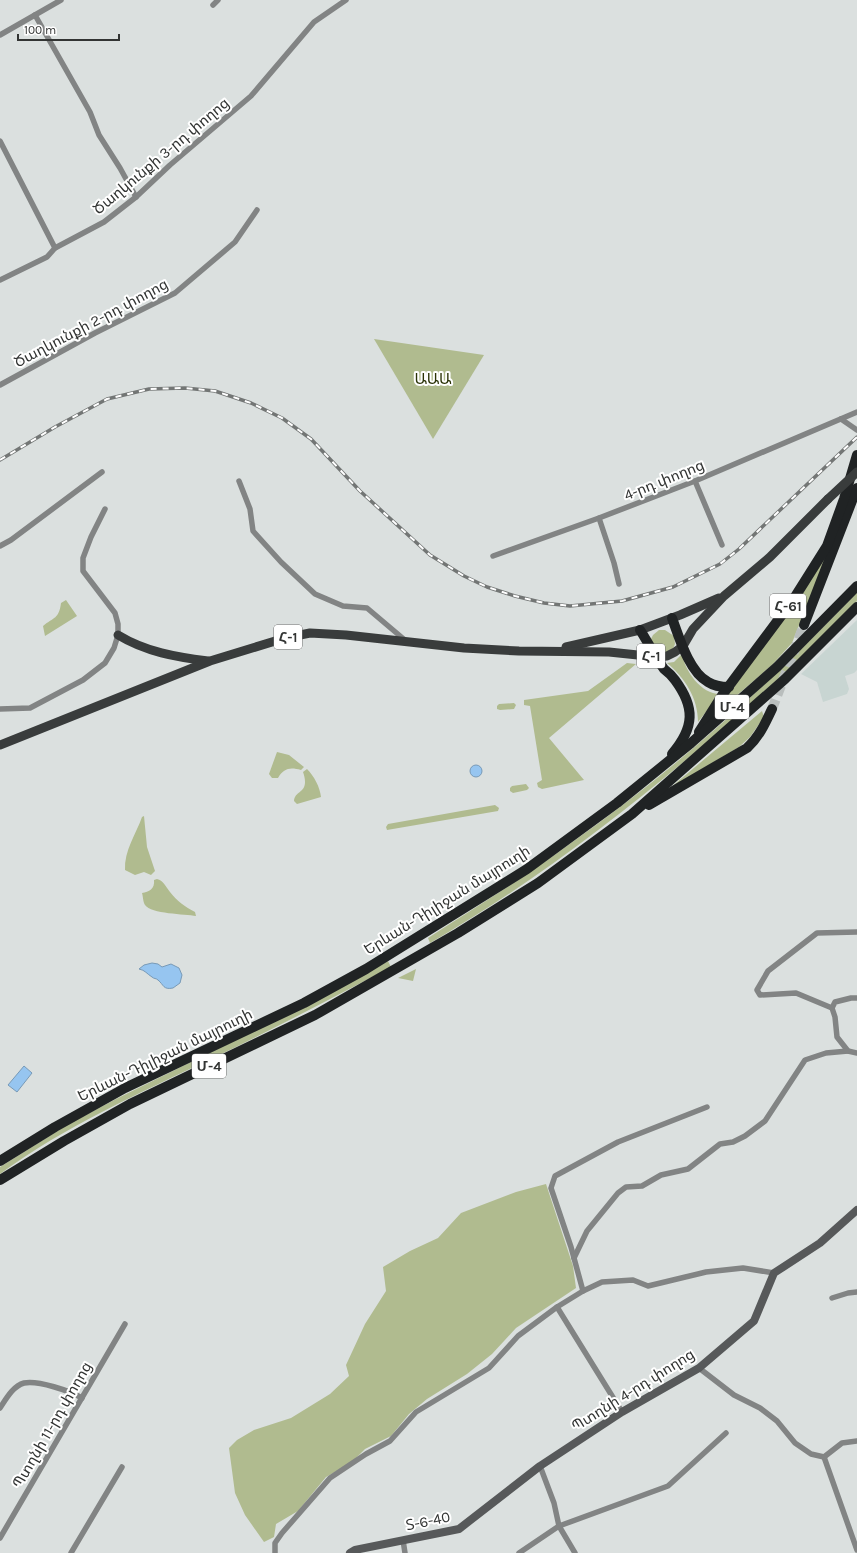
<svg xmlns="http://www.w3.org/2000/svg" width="857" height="1553" font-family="Karla,'Noto Sans Armenian',sans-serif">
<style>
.built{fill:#c8d5d2}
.green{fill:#b0bb8f}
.water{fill:#96c5f0;stroke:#789ab7}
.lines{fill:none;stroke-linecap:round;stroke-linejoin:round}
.highway-tunnel{stroke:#b9bebd;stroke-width:10;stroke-dasharray:10 5;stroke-linecap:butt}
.street{stroke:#828484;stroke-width:5.5}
.secondary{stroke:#57595a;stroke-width:8}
.primary{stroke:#393c3c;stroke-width:9}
.highway{stroke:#202324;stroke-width:10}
.rail-casing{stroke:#737675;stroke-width:3.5}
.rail{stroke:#fff;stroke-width:2;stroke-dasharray:6;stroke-linecap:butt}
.primary-bridge{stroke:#393c3c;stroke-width:9}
.labels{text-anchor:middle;stroke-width:4;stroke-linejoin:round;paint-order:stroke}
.shield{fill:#fff;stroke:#707170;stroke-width:1}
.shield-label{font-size:14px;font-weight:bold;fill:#323433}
.street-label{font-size:15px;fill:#323433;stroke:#fff}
.park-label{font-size:15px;fill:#293105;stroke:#fff}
</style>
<rect width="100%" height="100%" fill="#dbe0df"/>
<polygon class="built" points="857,620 857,670 854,673 845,676 849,689 847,694 823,702 817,682 801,674"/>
<g class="green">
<polygon points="374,339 484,355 433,439"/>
<polygon points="827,555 792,643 772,665 714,715"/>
<path d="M857 592V601C817 645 772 684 728 724 635 805 537 881 430 943L428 938C476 907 525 877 571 843 675 770 770 684 857 592Z"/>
<path d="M66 600 77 616 45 636 43 626C54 617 59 619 61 603Z"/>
<polygon points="659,630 665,630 674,636 675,644 672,651 660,654 650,641 653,635"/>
<path d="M682 654C685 671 701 694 720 694L698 722C698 698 685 678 667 663L674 662Z"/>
<polygon points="627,663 636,664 549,738 584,780 542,789 538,787 537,783 542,780 530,706 524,705 524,700 588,691"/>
<polygon points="514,703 516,705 514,709 500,710 497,709 497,706 499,704"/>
<polygon points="762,711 764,717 750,737 739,747 670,788"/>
<path d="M277 752 289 755 304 767 301 770C290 767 284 768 278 778H272L269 774Z"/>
<path d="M307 769C314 776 320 787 321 797L297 804 294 801C295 791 305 793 305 782 305 778 304 775 303 772Z"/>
<polygon points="526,784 529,788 527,790 513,793 510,791 510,788 512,786"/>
<polygon points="495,805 499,808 498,811 387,830 386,827 388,824"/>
<path d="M144 816 147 847 155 871 151 875 144 872 135 875 125 870C124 851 136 834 142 817Z"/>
<path d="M157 879C163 880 166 887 170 892 177 901 185 907 195 912L196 916C185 914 151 914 145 905 143 902 143 896 142 893 149 892 155 889 154 880Z"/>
<path d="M388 961 391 967C333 998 273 1029 213 1058 140 1093 65 1126 0 1174V1167L67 1125 116 1099 329 994Z"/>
<polygon points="416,969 413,981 398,978"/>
<polygon points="546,1184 573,1266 576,1288 516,1328 492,1354 467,1374 427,1399 409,1414 391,1436 365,1449 351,1463 326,1477 298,1511 276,1524 274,1537 264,1542 245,1515 235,1493 229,1448 237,1440 254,1430 291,1418 330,1394 349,1376 346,1365 365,1324 386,1291 383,1267 410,1251 438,1238 461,1213 516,1192"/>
</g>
<g class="water">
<circle cx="476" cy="771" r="6"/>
<path d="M152 963 158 964 162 967 171 964 179 968 182 975 180 983 173 988C163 990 164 985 158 980 156 978 154 979 152 977 147 974 145 970 139 969L144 965Z"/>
<polygon points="24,1066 32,1073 17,1092 8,1085"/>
</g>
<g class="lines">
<polyline class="highway-tunnel" points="772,709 804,625"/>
<g class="street">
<polyline points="213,5 218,0"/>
<polyline points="35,15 90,112 99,135 120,168 136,197"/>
<polyline points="0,35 61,0"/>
<polyline points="0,141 55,248"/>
<polyline points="0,280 47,257 55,248 104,222 136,197 170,165 251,96 314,22 346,0"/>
<polyline points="0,385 95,333 175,293 235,242 257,210"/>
<polyline points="841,419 857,430"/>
<polyline points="239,481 250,509 253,531 281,562 315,594 343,606 367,608 406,641"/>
<polyline points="695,481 722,545"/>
<polyline points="599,518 614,563 619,584"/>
<polyline points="0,546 11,540 102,472"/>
<polyline points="493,556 599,518 695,481 857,412"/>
<polyline points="0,709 30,708 83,680 105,663 114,648 118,635 118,624 115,613 83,571 83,558 91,537 105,509"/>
<polyline points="857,998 851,998 835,1002 832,1008 835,1017 837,1037 848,1051 857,1053"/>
<polyline points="832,1008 796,993 760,995 757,990 768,971 817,933 857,932"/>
<polyline points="574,1258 587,1231 618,1193 626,1187 642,1186 661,1175 688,1169 720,1144 733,1142 745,1136 765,1121 805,1060 826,1053 848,1051"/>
<polyline points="583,1291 571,1247 551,1188 555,1176 618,1142 707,1107"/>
<polyline points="832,1298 848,1293 857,1292"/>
<polyline points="557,1307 622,1412"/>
<polyline points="699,1368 734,1395 760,1408 777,1421 795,1443 811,1454 824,1457 842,1443 857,1441"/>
<path d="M0 1408C6 1399 13 1386 24 1383 38 1380 70 1391 82 1398"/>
<polyline points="824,1457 857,1550"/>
<polyline points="540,1466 554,1503 559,1526 575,1553"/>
<polyline points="0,1538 125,1324"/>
<polyline points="403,1540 405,1553"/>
<polyline points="71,1553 122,1467"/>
<polyline points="275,1553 275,1543 282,1533 330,1478 366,1454 390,1441 416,1412 489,1368 518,1336 557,1307 583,1291 602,1282 633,1280 648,1286 706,1272 743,1268 774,1273"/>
<polyline points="519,1553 559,1526 668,1486 726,1433"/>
</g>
<polyline class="secondary" points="350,1553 355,1550 459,1529 540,1466 622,1412 699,1368 754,1321 774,1273 820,1243 857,1210"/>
<g class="primary">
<path d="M118 635C146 652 176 657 208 661"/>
<polyline points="566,647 640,630 680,615 719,598"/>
<polyline points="0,745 210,661 285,638 310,633 346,635 464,648 519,651 609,652 657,657 667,656 675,652 683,646 693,629 724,596 770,557 828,499"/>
</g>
<g class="highway">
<path d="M672 618C679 637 689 672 708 682 714 686 721 687 729 687"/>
<polyline points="804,625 857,488"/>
<path d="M640 630C648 642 655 657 664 669 668 672 672 676 675 680 695 707 695 727 672 754"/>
<polyline points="699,732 723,694 793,600 827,546 844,499 857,455"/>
<path d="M649 805 747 748C759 737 765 724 772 709"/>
<polyline points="0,1161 55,1127 125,1088 304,1003 366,969 527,869 617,803 691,743 777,667 857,586"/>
<polyline points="0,1180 64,1141 130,1104 315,1015 458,933 538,883 632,814 785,679 857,607"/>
</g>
<g class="rail-casing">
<polyline id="rail" points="0,460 55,427 107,399 149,389 185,388 215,391 251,403 282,418 311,439 360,491 430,555 464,576 487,587 515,596 544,603 570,606 622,601 673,587 720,564 739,549 857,437"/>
</g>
<use href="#rail" class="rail"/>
<polyline class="primary-bridge" points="828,499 857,472"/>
</g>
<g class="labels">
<g class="shield">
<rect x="770" y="594" width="36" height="24" rx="3"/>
<rect x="274" y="625" width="28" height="24" rx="3"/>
<rect x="637" y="644" width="28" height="24" rx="3"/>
<rect x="715" y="695" width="34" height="24" rx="3"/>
<rect x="192" y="1054" width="34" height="24" rx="3"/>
</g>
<g class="shield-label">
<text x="788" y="611">Հ-61</text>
<text x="288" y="642">Հ-1</text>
<text x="651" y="661">Հ-1</text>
<text x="732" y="712">Մ-4</text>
<text x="209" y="1071">Մ-4</text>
</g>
<g class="street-label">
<text transform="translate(161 156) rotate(-40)" y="5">Ծաղկունքի 3-րդ փողոց</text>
<text transform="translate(91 323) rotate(-28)" y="5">Ծաղկունքի 2-րդ փողոց</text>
<text transform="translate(664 480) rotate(-22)" y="5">4-րդ փողոց</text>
<text transform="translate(447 900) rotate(-32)" y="5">Երևան-Դիլիջան մայրուղի</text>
<text transform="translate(165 1055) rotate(-26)" y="5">Երևան-Դիլիջան մայրուղի</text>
<text transform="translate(633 1390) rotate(-32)" y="5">Պտղնի 4-րդ փողոց</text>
<text transform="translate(52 1425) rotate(-60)" y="5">Պտղնի 11-րդ փողոց</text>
<text transform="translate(428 1521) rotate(-12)" y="5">Տ-6-40</text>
</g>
<g class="park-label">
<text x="433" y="384">ԱԱԱ</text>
</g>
</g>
<path d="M18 34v6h101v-6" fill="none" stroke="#323433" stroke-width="2"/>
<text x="24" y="34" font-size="12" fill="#323433" stroke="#ffffff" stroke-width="3" paint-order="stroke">100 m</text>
</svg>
